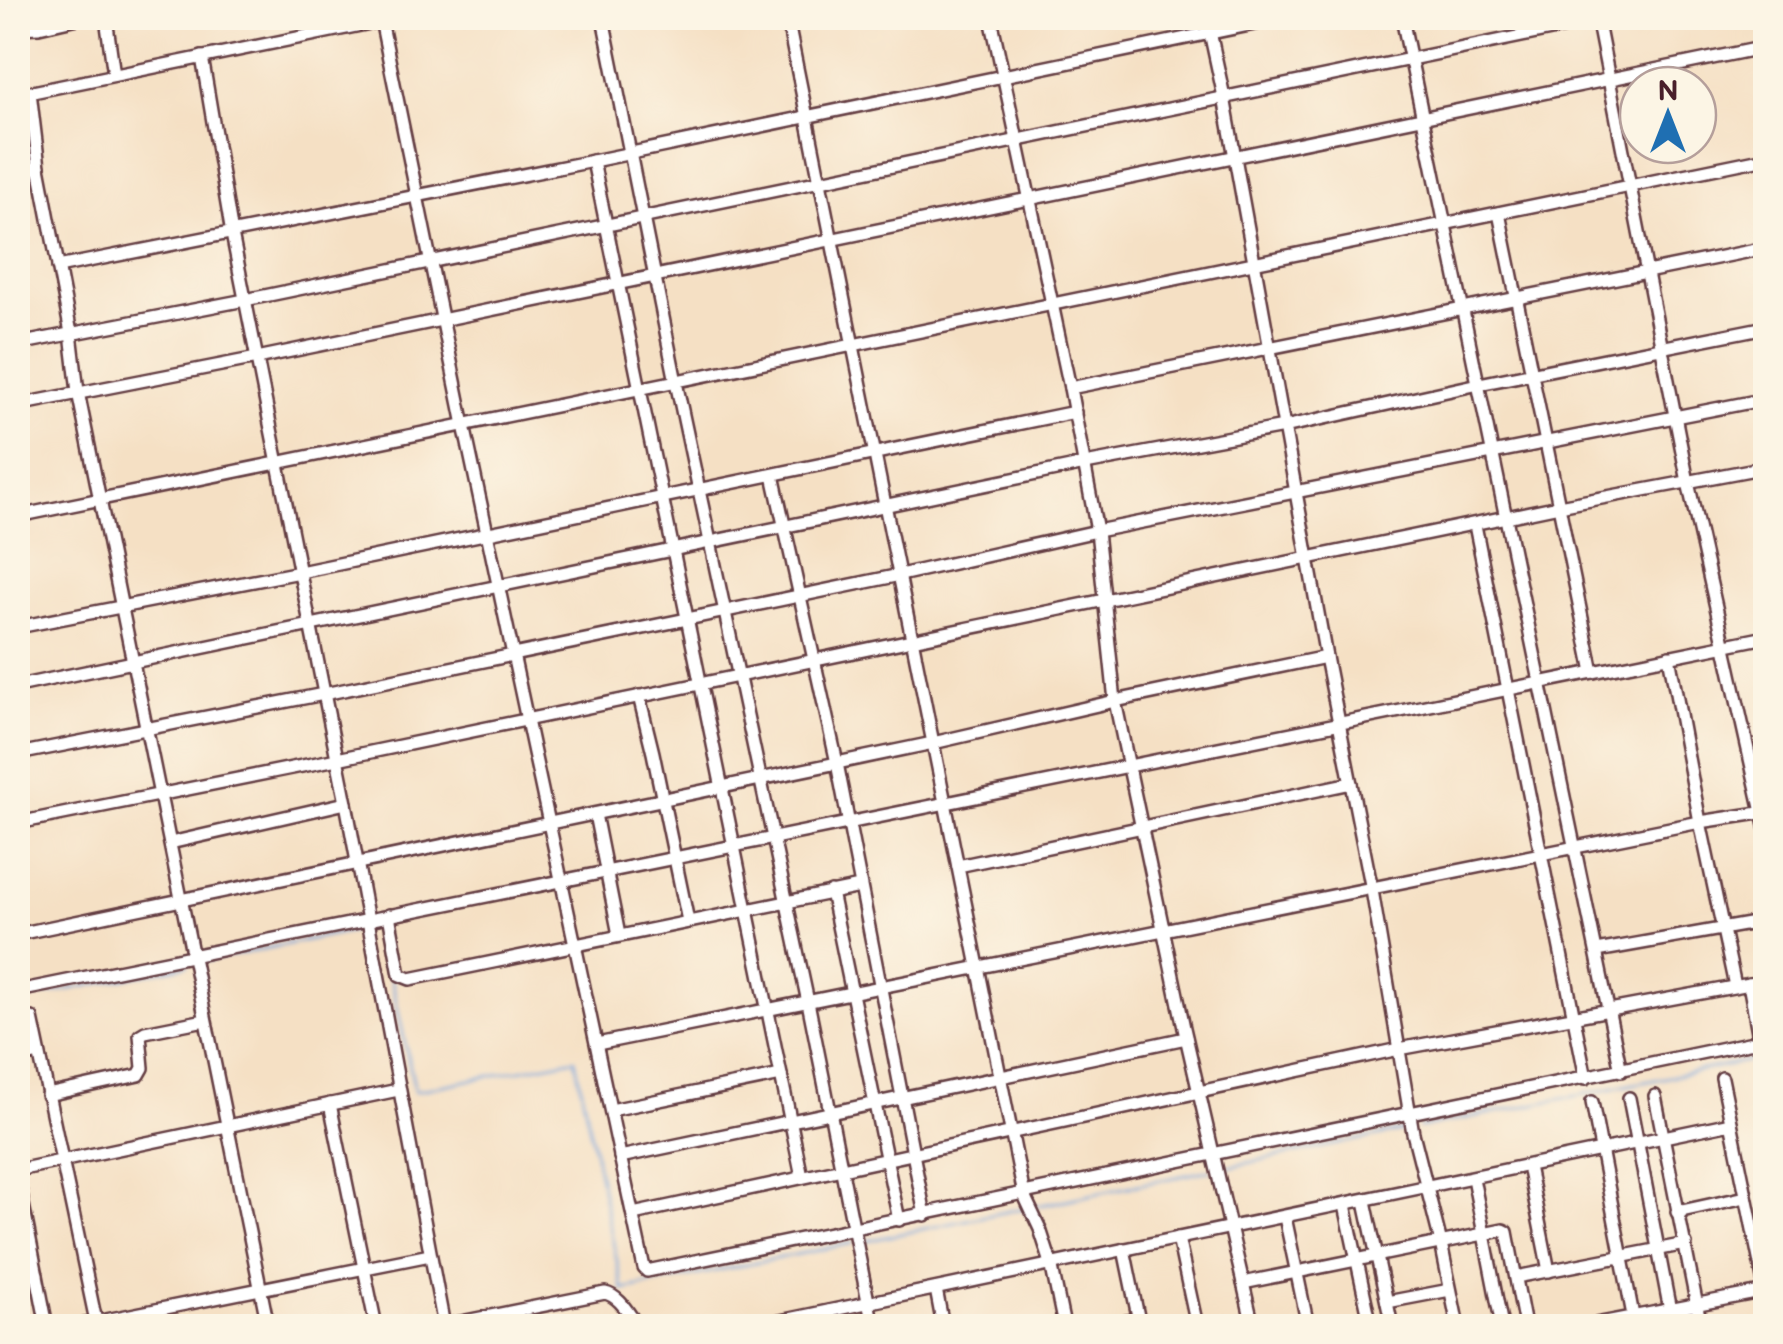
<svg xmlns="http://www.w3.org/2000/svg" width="1783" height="1344" font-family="'Balsamiq Sans',sans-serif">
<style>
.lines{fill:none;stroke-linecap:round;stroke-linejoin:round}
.stream{stroke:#6fa1da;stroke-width:2.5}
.minor-casing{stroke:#643c42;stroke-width:16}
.minor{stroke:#fff;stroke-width:11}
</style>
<rect width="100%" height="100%" fill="#fcf5e5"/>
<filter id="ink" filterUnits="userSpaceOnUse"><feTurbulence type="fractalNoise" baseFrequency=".01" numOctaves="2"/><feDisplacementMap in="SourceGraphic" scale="20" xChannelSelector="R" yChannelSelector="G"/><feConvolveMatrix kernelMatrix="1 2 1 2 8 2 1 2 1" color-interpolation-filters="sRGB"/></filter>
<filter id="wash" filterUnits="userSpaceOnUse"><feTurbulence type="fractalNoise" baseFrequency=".0048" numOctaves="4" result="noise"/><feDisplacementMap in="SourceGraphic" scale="40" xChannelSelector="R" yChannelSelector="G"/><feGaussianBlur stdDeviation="2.25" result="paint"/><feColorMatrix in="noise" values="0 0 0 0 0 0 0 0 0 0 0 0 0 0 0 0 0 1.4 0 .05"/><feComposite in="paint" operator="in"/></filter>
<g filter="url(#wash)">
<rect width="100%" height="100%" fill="#f5e0c4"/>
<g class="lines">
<g class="stream">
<polyline points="373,926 380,925 415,1091 575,1059 623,1290 853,1243"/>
<polyline points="201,962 365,928"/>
<polyline points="18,1000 188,965"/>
<polyline points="1419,1128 1766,1057"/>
<polyline points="1223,1168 1406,1130"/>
<polyline points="1032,1207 1210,1170"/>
<polyline points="861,1242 1024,1208"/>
</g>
</g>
</g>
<g filter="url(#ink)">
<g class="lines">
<g class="minor-casing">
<g id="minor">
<polyline points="106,18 114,75"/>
<polyline points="603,18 676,382 808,1002 873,1326"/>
<polyline points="787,18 1024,1195 1040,1229 1051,1263 1064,1326"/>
<polyline points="991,18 1070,388 1097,531 1115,701 1184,1028 1253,1326"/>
<polyline points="1207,18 1224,97 1326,657 1372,890 1413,1133 1441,1243 1458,1326"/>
<path d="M1402 18C1476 368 1551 719 1621 1071"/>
<polyline points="1597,18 1688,482 1766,830"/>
<polyline points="381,20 464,425 644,1268 647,1271 1753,1042 1757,1038 1758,1032 1749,984"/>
<polyline points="18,28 39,27 78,18"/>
<polyline points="202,57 232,234 346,803 444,1326"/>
<polyline points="30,92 39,167 71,333 78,392 268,1326"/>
<polyline points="18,95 395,18"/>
<polyline points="593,161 802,1177"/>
<polyline points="18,172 39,167"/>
<polyline points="1499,213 1593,672"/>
<polyline points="58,267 593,161 1283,18"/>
<polyline points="18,344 245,300 1609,18"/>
<polyline points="1070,388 1766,248"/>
<polyline points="18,405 257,358 1766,47"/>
<polyline points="773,475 837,763 925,1215"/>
<polyline points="18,516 1766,158"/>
<polyline points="1475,525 1586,1078"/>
<polyline points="18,627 300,572 1075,412"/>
<polyline points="1669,656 1700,822 1735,986"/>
<polyline points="18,686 1085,464 1284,427 1479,384 1766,327"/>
<polyline points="639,696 653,753 688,921"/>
<polyline points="18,754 324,694 900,575 1097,531 1766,399"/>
<polyline points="595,814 619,935"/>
<polyline points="18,823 337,759 1559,506 1766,467"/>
<polyline points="170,843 346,803"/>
<polyline points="958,866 1351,783"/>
<polyline points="831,892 899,1220"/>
<polyline points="389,915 400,975 410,979 860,887"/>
<polyline points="18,934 933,743 1115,701 1326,657"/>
<polyline points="1597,951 1766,921"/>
<polyline points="18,991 1766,637"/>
<polyline points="32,1018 97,1326"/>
<polyline points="597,1044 1700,822 1766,812"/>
<polyline points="18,1058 39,1053"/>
<polyline points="1722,1078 1766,1293"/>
<polyline points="47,1095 139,1075 143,1068 140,1035 145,1032 205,1020"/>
<polyline points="1655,1096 1701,1326"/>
<polyline points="1629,1098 1673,1326"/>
<polyline points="1592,1102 1635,1326"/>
<polyline points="330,1104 376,1326"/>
<polyline points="611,1110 781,1075"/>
<polyline points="620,1157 1186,1038"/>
<polyline points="1528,1166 1549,1271"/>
<polyline points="18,1170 398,1090"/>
<polyline points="1473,1178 1502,1326"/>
<polyline points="18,1179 47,1326"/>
<polyline points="1365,1201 1392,1326"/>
<polyline points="1345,1205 1371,1326"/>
<polyline points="1677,1212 1746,1197"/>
<polyline points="633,1214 1399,1049 1766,981"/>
<polyline points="1285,1217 1308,1326"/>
<polyline points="1178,1238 1197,1326"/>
<polyline points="1124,1249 1140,1326"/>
<polyline points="1516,1277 1686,1244"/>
<polyline points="18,1278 37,1274"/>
<polyline points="1243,1283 1503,1230 1507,1232 1525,1326"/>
<polyline points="936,1289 943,1326"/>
<polyline points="1387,1302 1450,1290"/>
<polyline points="829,1311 832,1326"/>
<polyline points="76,1326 430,1255"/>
<path d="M441 1326 605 1293C620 1296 629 1315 638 1326"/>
<polyline points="756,1326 1731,1123"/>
<polyline points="1102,1326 1138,1319"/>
<polyline points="1585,1326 1766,1291"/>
</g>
</g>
<use href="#minor" class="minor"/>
</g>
</g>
<rect width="1783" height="1344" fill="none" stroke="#fcf5e5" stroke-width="60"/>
<g transform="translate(1668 115)"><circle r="48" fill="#fcf5e5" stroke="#b59f9b" stroke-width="2.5"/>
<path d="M0-8L18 38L0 25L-18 38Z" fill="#1f6fb2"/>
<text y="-15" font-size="28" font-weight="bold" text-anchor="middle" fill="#4a1f2b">N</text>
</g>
</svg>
